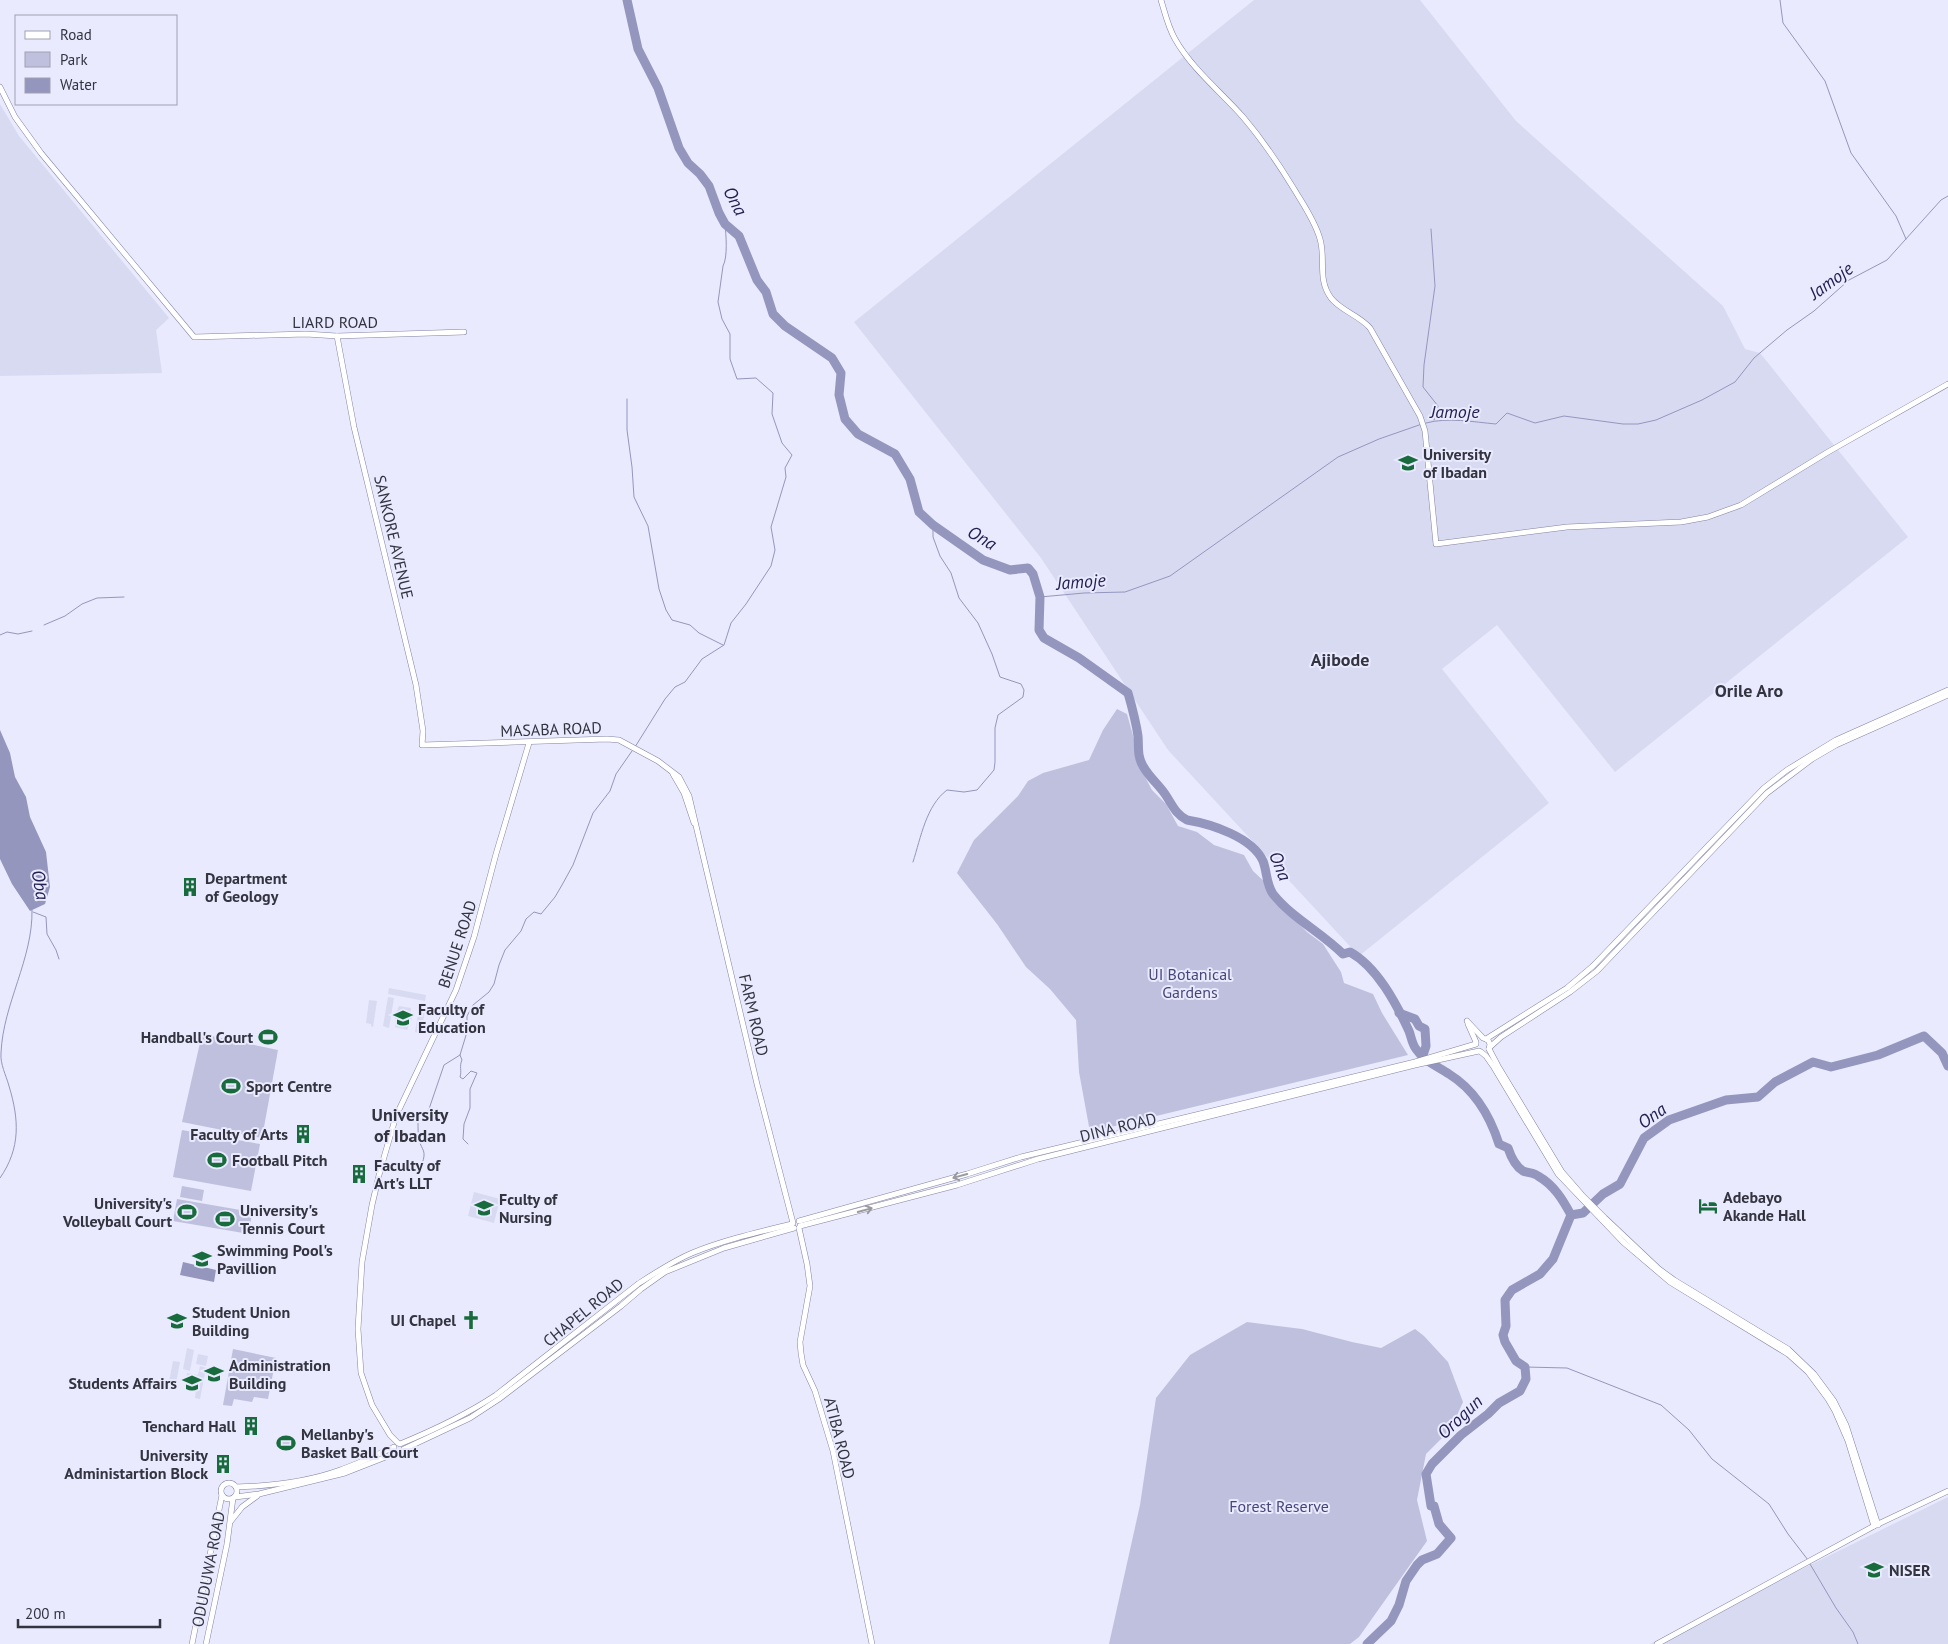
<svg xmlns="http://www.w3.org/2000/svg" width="1948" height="1644" font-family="'PT Sans',sans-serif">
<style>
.built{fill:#d8daf2}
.green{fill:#bfc0dd}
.water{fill:#9596bd}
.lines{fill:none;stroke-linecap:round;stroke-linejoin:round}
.stream{stroke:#9596bd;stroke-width:1}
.river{stroke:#9596bd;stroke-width:9}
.minor-casing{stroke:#8283a1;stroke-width:6}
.minor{stroke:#fff;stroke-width:5}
.oneway{stroke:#999aa0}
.labels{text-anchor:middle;stroke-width:4;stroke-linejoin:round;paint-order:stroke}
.street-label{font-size:16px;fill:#333440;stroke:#e9eafe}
.poi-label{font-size:16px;font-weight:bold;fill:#333440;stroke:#e9eafe;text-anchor:start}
.park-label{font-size:16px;fill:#47467b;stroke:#e9eafe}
.water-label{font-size:18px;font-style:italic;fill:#252052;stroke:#e9eafe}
.neighbourhood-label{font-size:18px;font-weight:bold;fill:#333440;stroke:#e9eafe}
</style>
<rect width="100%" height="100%" fill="#e9eafe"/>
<g class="built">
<polygon points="1254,0 1420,0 1516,121 1723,306 1745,349 1760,353 1908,537 1615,772 1497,625 1442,669 1549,803 1359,956 1168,750 1041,558 854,322"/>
<polygon points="0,104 19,136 169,318 156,330 162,373 0,376"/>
<polygon points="389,988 426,995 425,1001 388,994"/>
<polygon points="388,997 394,998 389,1028 383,1026"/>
<polygon points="369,1000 377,1001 373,1027 371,1026 371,1024 366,1023"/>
<polygon points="420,1002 426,1004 421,1034 415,1032"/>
<polygon points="399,1006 411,1008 410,1014 412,1018 407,1030 395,1027 395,1018 394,1018"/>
<polygon points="474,1192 500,1199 494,1223 468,1216"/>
<polygon points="187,1348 194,1350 190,1371 183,1369"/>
<polygon points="198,1354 208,1356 206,1366 196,1364"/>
<polygon points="173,1361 180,1362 175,1389 168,1387"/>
<polygon points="200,1366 206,1368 200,1399 195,1398 196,1390 187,1390 189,1379 186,1378 187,1373 198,1375"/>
<polygon points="1948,1497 1948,1644 1650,1644"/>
</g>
<g class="green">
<polygon points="1117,709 1127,714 1144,775 1152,790 1166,804 1178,826 1197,832 1214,845 1244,855 1253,871 1268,885 1284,908 1307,932 1323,944 1341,972 1344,983 1373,994 1382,1013 1408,1055 1090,1132 1079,1072 1076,1020 1050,989 1026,967 997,924 957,873 974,840 1018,796 1028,781 1043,773 1089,760 1103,730"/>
<polygon points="202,1034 278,1050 262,1138 182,1122"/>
<polygon points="182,1130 260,1144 251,1191 173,1177"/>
<polygon points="182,1186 204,1190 202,1201 180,1197"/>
<polygon points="177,1199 252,1212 249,1234 173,1221"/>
<polygon points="1247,1322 1302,1329 1352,1342 1381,1348 1415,1329 1424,1336 1448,1362 1463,1402 1451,1429 1426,1454 1417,1500 1427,1541 1359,1637 1350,1644 1109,1644 1140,1505 1156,1398 1190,1355"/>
<polygon points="233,1349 276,1358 268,1399 254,1397 252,1402 234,1399 232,1406 223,1405"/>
<polygon points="279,1437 295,1440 293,1449 277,1446"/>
</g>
<g class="water">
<polygon points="0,730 10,753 15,777 26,797 30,817 46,852 50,887 45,904 30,911 12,884 0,859"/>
<polygon points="183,1262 216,1270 214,1282 180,1275"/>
</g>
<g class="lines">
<g class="stream">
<polyline points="1780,0 1783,23 1825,81 1851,153 1896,216 1906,239"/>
<polyline points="1431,229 1435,286 1424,365 1423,387 1438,406 1434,420"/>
<polyline points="627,399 627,430 632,467 634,497 648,526 659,589 666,610 672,620 690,625 699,633 723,645"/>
<path d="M1426 423C1448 417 1473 422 1496 424L1507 413 1535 423 1564 416 1623 424H1638L1656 420 1702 400 1735 382 1754 358 1787 330 1814 311 1849 280 1887 260 1941 200 1948 196"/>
<polyline points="1040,597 1084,593 1125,592 1170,576 1338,457 1379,439 1422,424"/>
<polyline points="44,625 65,616 82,604 97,598 124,597"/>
<polyline points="0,635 7,632 18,634 32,631"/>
<path d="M635 747 665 699 675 687 685 682 702 659 724 645 731 623 746 604 771 566 775 550 771 527 786 477 785 468 792 455 782 443 772 414 773 393 756 378 737 379 730 359V334L722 319 718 302 723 266C728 257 726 234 725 224"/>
<path d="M913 862C921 837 926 806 947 790L964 792 977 790 994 770 995 762V728L998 715 1023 697 1024 690 1021 684 1000 677 992 654 978 623 959 598 951 573 940 556 933 537V525"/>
<polyline points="33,912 46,917 47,934 56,950 59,959"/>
<path d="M460 1055 462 1060C459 1066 462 1071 460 1077L463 1079 471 1071 477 1073 470 1089V1108L464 1124 463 1139 468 1144"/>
<path d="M422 1164C427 1150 422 1151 419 1140 418 1134 418 1128 418 1122L429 1109 444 1065 460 1055 467 1032V1016L473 1005 489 992 494 984 499 965 505 950 521 931 526 919 534 912 541 914 555 897 562 885 573 865 593 813 610 791 616 774 632 751"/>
<path d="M0 1178C21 1148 19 1119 9 1086 6 1075 0 1064 1 1053 3 1004 33 959 32 910"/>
<polyline points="1525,1367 1567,1368 1661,1405 1689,1430 1712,1459 1769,1504 1788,1534 1808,1560"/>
<polyline points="1810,1564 1836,1608 1853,1632 1858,1644"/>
</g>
<g class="river">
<path d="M627 0 638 49 658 88 679 148 688 163 700 174 709 186 719 213 725 224 739 236 757 280 766 292 773 314 785 326 832 358 841 373 839 395 845 419 858 434 895 454 910 479 919 512 933 525 983 560 1010 570 1028 568 1033 574 1040 597 1039 630 1044 638 1079 658 1128 693C1132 707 1136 722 1138 736 1139 747 1137 756 1143 766 1149 777 1158 784 1165 794 1172 804 1175 814 1187 820 1211 824 1252 837 1263 861 1267 871 1266 884 1273 894 1292 918 1321 932 1343 954L1350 952C1377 967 1396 1003 1409 1031 1411 1036 1412 1044 1416 1049 1424 1061 1437 1066 1449 1074 1475 1090 1490 1116 1499 1144L1508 1148C1511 1157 1515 1166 1523 1171 1528 1173 1534 1173 1538 1176 1554 1185 1563 1200 1571 1215"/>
<polyline points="1399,1013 1415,1019 1419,1026 1425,1029 1426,1046 1423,1055"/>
<polyline points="1571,1215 1583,1213 1603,1194 1620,1184 1644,1138 1669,1120 1726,1100 1758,1097 1775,1082 1813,1062 1831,1067 1878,1055 1924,1036 1942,1053 1948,1066"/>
<polyline points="1367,1644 1391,1621 1399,1605 1406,1581 1417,1565 1422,1560 1437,1554 1451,1538 1439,1524 1434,1506 1431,1506 1426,1474 1432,1464 1461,1435 1488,1414 1499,1403 1520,1391 1526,1379 1525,1367 1516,1361 1505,1342 1503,1335 1506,1326 1505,1300 1512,1290 1540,1274 1553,1259 1571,1215"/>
</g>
<g class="minor-casing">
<g id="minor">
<path d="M1161 0C1165 13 1168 27 1175 39 1192 69 1221 92 1243 117 1260 137 1280 166 1294 189 1303 204 1315 221 1320 239 1326 259 1317 279 1331 298 1341 311 1359 315 1370 328L1420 416 1425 431 1436 544 1567 527 1681 522 1708 517 1741 505 1828 452 1948 384"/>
<polyline points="0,87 15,117 41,153 194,337 306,334 337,336 464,332"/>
<polyline points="337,336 354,427 416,685 423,731 422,745 607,739 619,740 658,761 679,777 689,796 757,1084 793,1223"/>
<polyline points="673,774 684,793 694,823"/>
<polyline points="1467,1021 1483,1038 1488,1040 1490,1044 1489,1049"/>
<polyline points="1468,1024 1476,1042"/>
<polyline points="1486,1039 1567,988 1593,966 1706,848 1764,788 1787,770 1836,740 1948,690"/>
<polyline points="1490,1047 1501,1037 1570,992 1597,971 1767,793 1812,759 1836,745 1948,695"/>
<polyline points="1489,1049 1498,1066 1562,1172 1582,1195 1605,1218 1659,1269 1674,1280 1788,1349 1814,1374 1834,1401 1846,1425 1878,1525"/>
<polyline points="1481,1052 1486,1056 1493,1066 1558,1174 1623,1242 1670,1282 1788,1354 1808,1372 1828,1399 1835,1411 1848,1441 1874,1526"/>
<polyline points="799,1221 967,1174 1021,1157 1415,1062 1476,1044"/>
<polyline points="800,1226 957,1185 1038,1159 1415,1065 1479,1051"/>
<polyline points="799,1228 807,1264 810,1286 800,1342 801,1353 803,1365 815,1391 833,1451 872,1644"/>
<polyline points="398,1443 390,1435 372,1405 361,1373 358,1329 362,1262 372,1205 380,1171 396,1116 456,990 474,937 496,854 529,743"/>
<path d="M400 1444C434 1430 466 1415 496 1395L638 1284C655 1273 673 1261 692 1253 723 1240 759 1232 792 1224"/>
<polyline points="404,1449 470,1418 499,1399 621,1306 641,1289 665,1272 724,1248 794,1228"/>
<circle cx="229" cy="1491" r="8"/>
<path d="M236 1487C270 1486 307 1482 340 1470 358 1464 376 1455 394 1447"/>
<polyline points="235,1497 259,1494 345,1473 396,1453"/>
<polyline points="231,1521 242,1507 257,1496"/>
<polyline points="192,1644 222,1495"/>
<polyline points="206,1644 227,1544 233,1498"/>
<polyline points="1657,1644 1874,1526 1948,1491"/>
</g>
</g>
<use href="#minor" class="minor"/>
</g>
<defs><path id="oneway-shaft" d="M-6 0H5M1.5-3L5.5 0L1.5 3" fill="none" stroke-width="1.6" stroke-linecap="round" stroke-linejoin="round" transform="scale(1.25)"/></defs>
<g class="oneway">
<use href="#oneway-shaft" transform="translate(960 1176) rotate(165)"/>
<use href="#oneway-shaft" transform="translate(865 1210) rotate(-15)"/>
</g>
<defs>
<g id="university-bare" transform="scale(1.5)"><path d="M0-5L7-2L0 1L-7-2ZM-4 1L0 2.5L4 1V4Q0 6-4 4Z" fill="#186b3c" stroke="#e9eafe" stroke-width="2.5" paint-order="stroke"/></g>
<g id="building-bare" transform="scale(1.5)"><path d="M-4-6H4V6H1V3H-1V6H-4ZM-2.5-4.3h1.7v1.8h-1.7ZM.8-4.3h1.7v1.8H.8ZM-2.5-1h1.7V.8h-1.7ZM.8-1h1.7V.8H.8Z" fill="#186b3c" stroke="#e9eafe" stroke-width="2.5" paint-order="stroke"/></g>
<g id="stadium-bare" transform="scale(1.5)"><path d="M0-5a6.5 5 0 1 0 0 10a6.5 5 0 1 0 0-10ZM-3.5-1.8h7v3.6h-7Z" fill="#186b3c" stroke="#e9eafe" stroke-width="2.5" paint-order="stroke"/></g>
<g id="hotel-bare" transform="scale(1.5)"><path d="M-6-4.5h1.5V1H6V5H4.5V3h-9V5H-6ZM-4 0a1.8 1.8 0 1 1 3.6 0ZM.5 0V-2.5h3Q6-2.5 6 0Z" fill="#186b3c" stroke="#e9eafe" stroke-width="2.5" paint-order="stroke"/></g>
<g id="church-bare" transform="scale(1.5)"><path d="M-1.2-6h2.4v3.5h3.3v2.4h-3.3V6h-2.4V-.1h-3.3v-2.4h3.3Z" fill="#186b3c" stroke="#e9eafe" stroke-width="2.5" paint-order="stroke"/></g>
<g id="school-bare" transform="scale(1.5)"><path d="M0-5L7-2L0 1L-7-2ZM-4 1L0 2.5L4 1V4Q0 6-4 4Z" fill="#186b3c" stroke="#e9eafe" stroke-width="2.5" paint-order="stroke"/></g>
</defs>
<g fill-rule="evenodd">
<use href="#university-bare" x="1408" y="463"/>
<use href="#building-bare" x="190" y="887"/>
<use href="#university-bare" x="403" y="1018"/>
<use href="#stadium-bare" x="268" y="1037"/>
<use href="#stadium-bare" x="231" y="1086"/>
<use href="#building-bare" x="303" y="1134"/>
<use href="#stadium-bare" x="217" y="1160"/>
<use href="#building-bare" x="359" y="1174"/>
<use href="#hotel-bare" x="1708" y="1206"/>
<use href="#university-bare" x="484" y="1208"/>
<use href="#stadium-bare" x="187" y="1212"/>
<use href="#stadium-bare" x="225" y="1219"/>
<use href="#university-bare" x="202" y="1259"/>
<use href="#church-bare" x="471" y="1320"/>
<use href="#university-bare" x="177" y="1321"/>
<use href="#university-bare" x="214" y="1374"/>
<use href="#university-bare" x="192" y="1383"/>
<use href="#building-bare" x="251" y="1426"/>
<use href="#stadium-bare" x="286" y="1443"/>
<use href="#building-bare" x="223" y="1464"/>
<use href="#school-bare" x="1874" y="1570"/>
</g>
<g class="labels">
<g class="street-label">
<text x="335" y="328">LIARD ROAD</text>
<text transform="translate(394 537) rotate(77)" y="6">SANKORE AVENUE</text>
<text transform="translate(551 729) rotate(-2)" y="6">MASABA ROAD</text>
<text transform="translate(457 944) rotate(-72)" y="6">BENUE ROAD</text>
<text transform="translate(754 1015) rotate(77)" y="6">FARM ROAD</text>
<text transform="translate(1118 1127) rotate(-14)" y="6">DINA ROAD</text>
<text transform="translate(583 1312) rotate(-39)" y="6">CHAPEL ROAD</text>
<text transform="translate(840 1438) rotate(76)" y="6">ATIBA ROAD</text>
<text transform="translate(208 1569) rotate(-79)" y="6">ODUDUWA ROAD</text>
</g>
<g class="poi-label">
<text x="1423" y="460">University<tspan x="1423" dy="18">of Ibadan</tspan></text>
<text x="205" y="884">Department<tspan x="205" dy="18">of Geology</tspan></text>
<text x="418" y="1015">Faculty of<tspan x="418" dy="18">Education</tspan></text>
<text x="253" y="1043" text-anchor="end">Handball's Court</text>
<text x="246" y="1092">Sport Centre</text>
<text x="288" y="1140" text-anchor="end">Faculty of Arts</text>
<text x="232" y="1166">Football Pitch</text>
<text x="374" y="1171">Faculty of<tspan x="374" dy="18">Art's LLT</tspan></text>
<text x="1723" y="1203">Adebayo<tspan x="1723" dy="18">Akande Hall</tspan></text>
<text x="499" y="1205">Fculty of<tspan x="499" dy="18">Nursing</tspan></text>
<text x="172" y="1209" text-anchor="end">University's<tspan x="172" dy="18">Volleyball Court</tspan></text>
<text x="240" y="1216">University's<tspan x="240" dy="18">Tennis Court</tspan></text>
<text x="217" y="1256">Swimming Pool's<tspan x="217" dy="18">Pavillion</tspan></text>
<text x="192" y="1318">Student Union<tspan x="192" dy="18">Building</tspan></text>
<text x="456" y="1326" text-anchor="end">UI Chapel</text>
<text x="229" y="1371">Administration<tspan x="229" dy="18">Building</tspan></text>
<text x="177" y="1389" text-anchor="end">Students Affairs</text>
<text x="236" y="1432" text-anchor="end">Tenchard Hall</text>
<text x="301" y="1440">Mellanby's<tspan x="301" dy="18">Basket Ball Court</tspan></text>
<text x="208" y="1461" text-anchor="end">University<tspan x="208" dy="18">Administartion Block</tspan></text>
<text x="1889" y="1576">NISER</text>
</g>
<g class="park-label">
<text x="1190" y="980">UI Botanical<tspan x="1190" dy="18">Gardens</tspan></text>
<text x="1279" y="1512">Forest Reserve</text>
</g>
<g class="water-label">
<text transform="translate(735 201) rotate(62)" y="6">Ona</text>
<text transform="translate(1831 281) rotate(-36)" y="6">Jamoje</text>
<text x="1455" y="418">Jamoje</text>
<text transform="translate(982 538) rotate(31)" y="6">Ona</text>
<text transform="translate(1081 582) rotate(-4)" y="6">Jamoje</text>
<text transform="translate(1280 866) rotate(68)" y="6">Ona</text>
<text transform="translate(40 885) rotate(80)" y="6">Oba</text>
<text transform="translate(1652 1116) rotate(-35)" y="6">Ona</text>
<text transform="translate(1460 1417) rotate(-43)" y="6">Orogun</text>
</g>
<g class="neighbourhood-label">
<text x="1340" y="666">Ajibode</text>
<text x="1749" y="697">Orile Aro</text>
<text x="410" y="1121">University<tspan x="410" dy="21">of Ibadan</tspan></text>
</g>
</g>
<rect x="15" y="15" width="162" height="90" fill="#e9eafe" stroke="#a0a1b2"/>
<rect x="25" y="31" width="25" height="8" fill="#ffffff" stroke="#a0a1b2"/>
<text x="60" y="40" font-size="15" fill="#333440">Road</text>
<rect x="25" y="52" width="25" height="15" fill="#bfc0dd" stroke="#a0a1b2"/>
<text x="60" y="65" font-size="15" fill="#333440">Park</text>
<rect x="25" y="78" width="25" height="15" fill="#9596bd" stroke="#a0a1b2"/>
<text x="60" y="90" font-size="15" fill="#333440">Water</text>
<path d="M18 1619v8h142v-8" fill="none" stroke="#333440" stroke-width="2.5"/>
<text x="25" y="1619" font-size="15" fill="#333440" stroke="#e9eafe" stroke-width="4" paint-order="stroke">200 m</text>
</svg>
